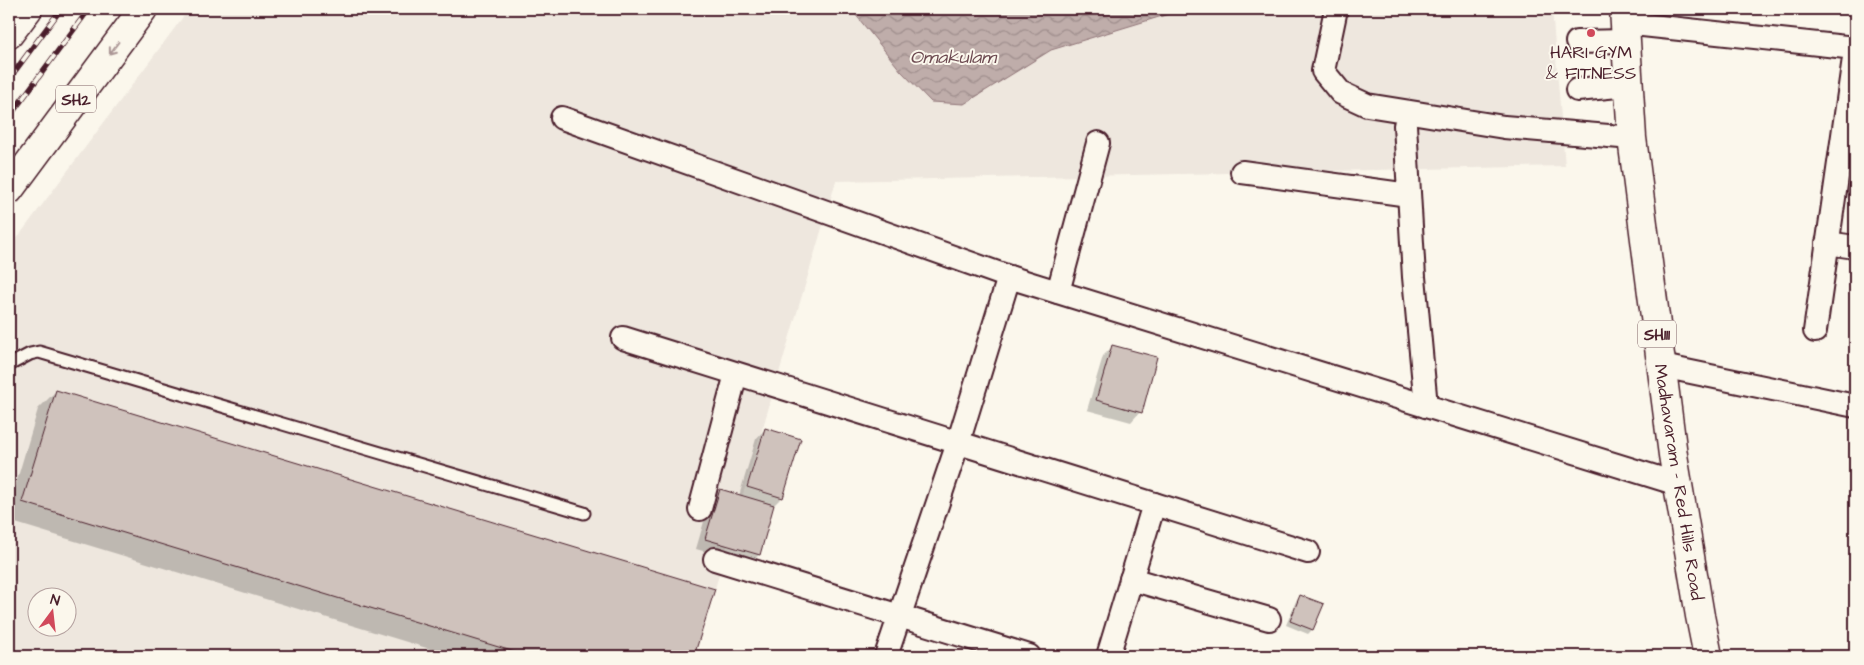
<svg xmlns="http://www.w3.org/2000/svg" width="1864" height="665" font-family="'Architects Daughter',sans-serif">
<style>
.built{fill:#eee7de;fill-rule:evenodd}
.water{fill:url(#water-waves);stroke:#907477}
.shadow{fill:#0003}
.building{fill:#cfc2bc;stroke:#4a1f2b}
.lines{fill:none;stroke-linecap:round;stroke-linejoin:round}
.service-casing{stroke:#4a1f2b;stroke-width:15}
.minor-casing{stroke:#4a1f2b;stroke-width:26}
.primary-casing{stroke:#4a1f2b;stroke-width:31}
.service{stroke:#fbf7ec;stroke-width:11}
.minor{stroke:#fbf7ec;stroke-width:22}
.primary{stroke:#fbf7ec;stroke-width:28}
.rail-casing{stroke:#4a1f2b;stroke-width:5.5}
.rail{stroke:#fbf7ec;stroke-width:4;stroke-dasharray:11;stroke-linecap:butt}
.oneway{stroke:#ab9695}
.poi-dot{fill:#d1495b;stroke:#fbf7ec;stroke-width:2}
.labels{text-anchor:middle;stroke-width:4;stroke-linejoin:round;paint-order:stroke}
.shield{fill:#fbf7ec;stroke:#7f6065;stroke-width:1}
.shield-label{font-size:16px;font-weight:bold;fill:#4a1f2b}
.poi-label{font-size:18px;fill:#4a1f2b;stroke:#fbf7ec}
.street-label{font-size:18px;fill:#4a1f2b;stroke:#fbf7ec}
.water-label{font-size:19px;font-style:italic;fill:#6d4a51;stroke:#fbf7ec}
</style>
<defs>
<pattern id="water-waves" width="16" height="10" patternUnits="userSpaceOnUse" patternTransform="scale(1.25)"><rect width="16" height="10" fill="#bfadaa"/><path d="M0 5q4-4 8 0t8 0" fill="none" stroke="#9d8c8b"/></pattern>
</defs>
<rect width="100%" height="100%" fill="#fbf7ec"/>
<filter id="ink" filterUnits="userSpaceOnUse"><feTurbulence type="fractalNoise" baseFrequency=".02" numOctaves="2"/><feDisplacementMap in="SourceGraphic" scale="10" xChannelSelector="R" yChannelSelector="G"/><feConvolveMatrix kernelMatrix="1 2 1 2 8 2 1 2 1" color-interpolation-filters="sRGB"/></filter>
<g filter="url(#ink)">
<path class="built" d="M189 9H1552L1565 166 836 181 695 656H9V249ZM38 598H68V628H38Z"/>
<polygon class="water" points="851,9 1178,9 1172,13 1051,50 964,104 931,102 901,71"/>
<g class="shadow">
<polygon points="1113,346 1140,412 1131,422 1087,410 1103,356"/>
<polygon points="56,391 713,590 693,656 453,656 9,521 9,507 38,409"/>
<polygon points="765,429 782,497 773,506 759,555 749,564 696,549 710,501 720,491 739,496 756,439"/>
<polygon points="1300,596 1312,630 1308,634 1286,625 1296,601"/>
</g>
<g class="building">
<polygon points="1112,345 1157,357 1142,413 1096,400"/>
<polygon points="56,390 715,589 694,656 528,656 22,502"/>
<polygon points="765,428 801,439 783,498 747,487"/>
<polygon points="720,489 774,505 760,555 705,539"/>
<polygon points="1300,595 1324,604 1313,630 1290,621"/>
</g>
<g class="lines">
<g class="service-casing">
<polyline id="service" points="9,365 30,354 39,352 584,513"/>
</g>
<g class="minor-casing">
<g id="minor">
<polyline points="1336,9 1323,71 1341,93 1367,105 1504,127 1632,138"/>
<polyline points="1624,23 1855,48"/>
<polyline points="1577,42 1625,41"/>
<polyline points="1577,90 1628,85"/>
<polyline points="562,118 1009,277 1678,484"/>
<polyline points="1405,125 1414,277 1426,406"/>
<polyline points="1242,172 1409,195"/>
<polyline points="1827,243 1855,247"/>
<polyline points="1058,292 1098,143"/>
<polyline points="1815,331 1855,51"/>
<polyline points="623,338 1308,552"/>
<polyline points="1662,366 1855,406"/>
<polyline points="700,509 736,374"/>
<polyline points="715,559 1029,656"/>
<polyline points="1131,579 1269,619"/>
<polyline points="886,656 958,443 1009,277"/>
<polyline points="1108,656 1154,504"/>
</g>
</g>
<g class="primary-casing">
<g id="primary">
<polyline points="1624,9 1632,138 1647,255 1673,455 1700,616 1708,656"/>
<polyline points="9,34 28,9"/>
<polyline points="9,190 143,9"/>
</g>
</g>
<use href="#service" class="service"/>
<use href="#minor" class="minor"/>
<use href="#primary" class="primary"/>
<g class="rail-casing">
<g id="rail">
<polyline points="9,79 61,9"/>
<polyline points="9,117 89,9"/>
</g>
</g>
<use href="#rail" class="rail"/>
</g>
<defs><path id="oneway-shaft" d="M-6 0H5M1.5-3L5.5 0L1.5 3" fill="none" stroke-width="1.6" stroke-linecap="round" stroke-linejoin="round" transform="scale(1.25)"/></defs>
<use class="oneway" href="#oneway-shaft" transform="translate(114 48) rotate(127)"/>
</g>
<circle class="poi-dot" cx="1591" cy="33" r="5"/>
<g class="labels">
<g class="shield">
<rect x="56" y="85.5" width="40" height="27" rx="4"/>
<rect x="1638" y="320.5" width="38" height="27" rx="4"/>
</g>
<g class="shield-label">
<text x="76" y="105">SH2</text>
<text x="1657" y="340">SH111</text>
</g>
<g class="poi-label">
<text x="1591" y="58">HARI GYM<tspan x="1591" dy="21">&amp; FITNESS</tspan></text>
</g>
<g class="street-label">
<text transform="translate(1679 482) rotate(81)" y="6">Madhavaram - Red Hills Road</text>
</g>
<g class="water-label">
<text x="953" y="63">Omakulam</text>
</g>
</g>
<rect width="1864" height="665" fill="none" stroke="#fbf7ec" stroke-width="30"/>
<rect x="15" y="15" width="1834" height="635" fill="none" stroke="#4a1f2b" stroke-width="2" filter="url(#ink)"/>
<g transform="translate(52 612) rotate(15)"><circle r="24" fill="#fbf7ec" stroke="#b4a19f"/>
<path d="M0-4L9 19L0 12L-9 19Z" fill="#d1495b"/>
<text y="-8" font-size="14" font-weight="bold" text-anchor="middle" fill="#4a1f2b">N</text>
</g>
</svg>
